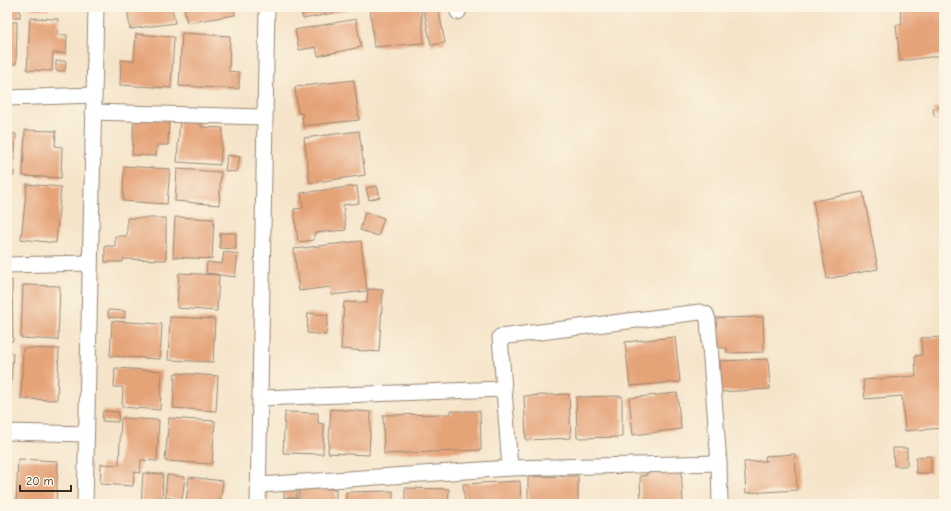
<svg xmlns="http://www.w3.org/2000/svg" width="951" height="511" font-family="'Comic Neue',sans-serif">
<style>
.building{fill:#e5a378}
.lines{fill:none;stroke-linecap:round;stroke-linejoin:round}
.street-casing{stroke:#988774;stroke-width:17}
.street{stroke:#fff;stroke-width:15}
</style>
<rect width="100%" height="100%" fill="#fcf5e5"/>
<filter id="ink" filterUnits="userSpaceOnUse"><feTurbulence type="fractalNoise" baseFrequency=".025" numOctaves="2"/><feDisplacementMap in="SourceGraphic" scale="8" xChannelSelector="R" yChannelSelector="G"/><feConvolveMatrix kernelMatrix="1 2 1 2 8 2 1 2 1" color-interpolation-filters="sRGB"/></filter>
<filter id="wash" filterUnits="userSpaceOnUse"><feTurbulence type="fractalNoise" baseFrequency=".012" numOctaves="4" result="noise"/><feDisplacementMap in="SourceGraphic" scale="16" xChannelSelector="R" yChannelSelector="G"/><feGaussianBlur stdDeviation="0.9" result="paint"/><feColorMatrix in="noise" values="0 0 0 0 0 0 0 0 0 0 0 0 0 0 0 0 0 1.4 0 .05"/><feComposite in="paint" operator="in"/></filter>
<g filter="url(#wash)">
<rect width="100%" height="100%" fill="#f5e4c9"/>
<g id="blocks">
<g class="building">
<rect x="7" y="7" width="13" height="10"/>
<polygon points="27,7 49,7 49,10 27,8"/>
<polygon points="127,7 172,7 175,23 130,29"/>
<polygon points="184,7 234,7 235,15 187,23"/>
<polygon points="300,7 358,7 358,8 303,19"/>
<polygon points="370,7 421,7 424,43 374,47"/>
<polygon points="438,7 445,43 431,45 423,8"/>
<polygon points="900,7 944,7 944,55 900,61 896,25 902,24"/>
<polygon points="30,18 58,19 57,35 67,35 66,53 53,53 52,71 27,70"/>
<polygon points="356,19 361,47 318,56 316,47 299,50 295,30"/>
<polygon points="7,22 17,22 16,64 7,64"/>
<polygon points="182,33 230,36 229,71 239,72 239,89 179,86"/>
<polygon points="136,34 174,37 171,88 120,85 121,60 134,61"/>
<polygon points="56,61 66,61 65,71 56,71"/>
<polygon points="354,80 359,120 303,126 302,113 298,113 295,87"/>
<polygon points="943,107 944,115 934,116 933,108"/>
<polygon points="134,116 169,117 168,145 157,145 156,156 132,155"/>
<polygon points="180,118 201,120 201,127 223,128 220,165 177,162"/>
<polygon points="25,130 56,131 55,146 62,147 61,178 23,176"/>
<polygon points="359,131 365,175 310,183 304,138"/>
<polygon points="7,133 16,134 14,176 7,175"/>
<polygon points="227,155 240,157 237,172 225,171"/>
<polygon points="124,166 170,169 167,204 123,201"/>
<polygon points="177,169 221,172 219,205 175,201"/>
<polygon points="27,184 61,187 56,243 21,239"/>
<polygon points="357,186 359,203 343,205 346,230 314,233 314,240 298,242 294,209 303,208 301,193"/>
<polygon points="377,186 380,197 369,200 366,188"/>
<polygon points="863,192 878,269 827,279 813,201"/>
<polygon points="365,212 384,218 378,236 360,230"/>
<polygon points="175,217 214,219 212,259 173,257"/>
<polygon points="127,218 166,218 166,260 123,259 123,262 105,262 105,246 115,246 115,236 127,236"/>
<polygon points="220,233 236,233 236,249 220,248"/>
<polygon points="361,241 367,291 331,295 330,287 299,291 294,249"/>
<polygon points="224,252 238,254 235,277 206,273 207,262 222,264"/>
<polygon points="179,273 219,275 217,311 177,308"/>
<polygon points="7,280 12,280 13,341 7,341"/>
<polygon points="23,285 60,286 58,340 21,338"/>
<polygon points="368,289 383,290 379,352 341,349 344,302 367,303"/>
<polygon points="108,310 125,311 125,318 108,317"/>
<polygon points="308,313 328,315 326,335 307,333"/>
<polygon points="170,317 215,319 213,362 168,360"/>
<polygon points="763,317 764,352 727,353 727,348 715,348 714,318"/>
<polygon points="112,321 162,324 160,359 110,356"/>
<polygon points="675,337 680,382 630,386 625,342"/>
<polygon points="943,337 944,428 905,431 902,396 865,399 863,380 916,376 915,356 922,355 921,338"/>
<polygon points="23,348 59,349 57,400 21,399"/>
<polygon points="7,353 13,353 11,388 7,388"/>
<polygon points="768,359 770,389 721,392 720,361"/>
<polygon points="115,368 162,371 160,410 122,407 123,387 114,387"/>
<polygon points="175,373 218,376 216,411 173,408"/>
<polygon points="677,393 681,429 633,435 629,398"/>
<polygon points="569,394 571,438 526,440 524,396"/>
<polygon points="622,396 622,437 577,438 576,397"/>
<polygon points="331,409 371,412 369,455 328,453"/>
<polygon points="103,411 119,412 118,422 102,421"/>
<polygon points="451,411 480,411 481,450 384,454 383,415 451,414"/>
<polygon points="285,412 318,413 318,423 324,424 323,454 283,453"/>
<polygon points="121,418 159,420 157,461 141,460 140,473 134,472 133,486 100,484 101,464 119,465"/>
<polygon points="169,418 215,421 212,464 165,461"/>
<polygon points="893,448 907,448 907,466 894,466"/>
<polygon points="795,454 797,490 746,493 744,462 766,461 765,456"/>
<polygon points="931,456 931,473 916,473 916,457"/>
<polygon points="18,459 58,461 56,504 16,504"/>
<polygon points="681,466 683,504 641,504 640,476 647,475 647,468"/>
<polygon points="143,473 163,474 162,504 141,504"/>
<polygon points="167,475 185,477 182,500 165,497"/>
<polygon points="578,476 578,504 528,504 528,477"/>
<polygon points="189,477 223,481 220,502 214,501 214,504 177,504 177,501 186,502"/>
<polygon points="520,481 521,504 465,504 463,484"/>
<polygon points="299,488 336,489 336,504 282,504 283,499 299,499"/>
<polygon points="405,488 449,489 448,504 405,504"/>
<polygon points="284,490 297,491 297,498 284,497"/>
<polygon points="393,491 393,504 346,504 346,492"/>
</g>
</g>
</g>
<g filter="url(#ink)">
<use href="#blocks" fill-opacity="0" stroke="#988774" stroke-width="1"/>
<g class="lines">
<g class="street-casing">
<g id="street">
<polyline points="457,7 458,12"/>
<polyline points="7,98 94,95"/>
<polyline points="93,112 265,117"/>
<polyline points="7,265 90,263"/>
<polyline points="260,398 503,389"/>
<polyline points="7,432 86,434"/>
<polyline points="510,468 719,463"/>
<polyline points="259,485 510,468 500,337 700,312 706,314 708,320 719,463 720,504"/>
<polyline points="85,504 96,7"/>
<polyline points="258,504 267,7"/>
</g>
</g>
<use href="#street" class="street"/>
</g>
</g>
<rect width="951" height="511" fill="none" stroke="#fcf5e5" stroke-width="24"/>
<path d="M20 485v6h51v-6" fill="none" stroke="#3b2a1e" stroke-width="2"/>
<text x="26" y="485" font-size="12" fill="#3b2a1e" stroke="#fcf5e5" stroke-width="3" paint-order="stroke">20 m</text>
</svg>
